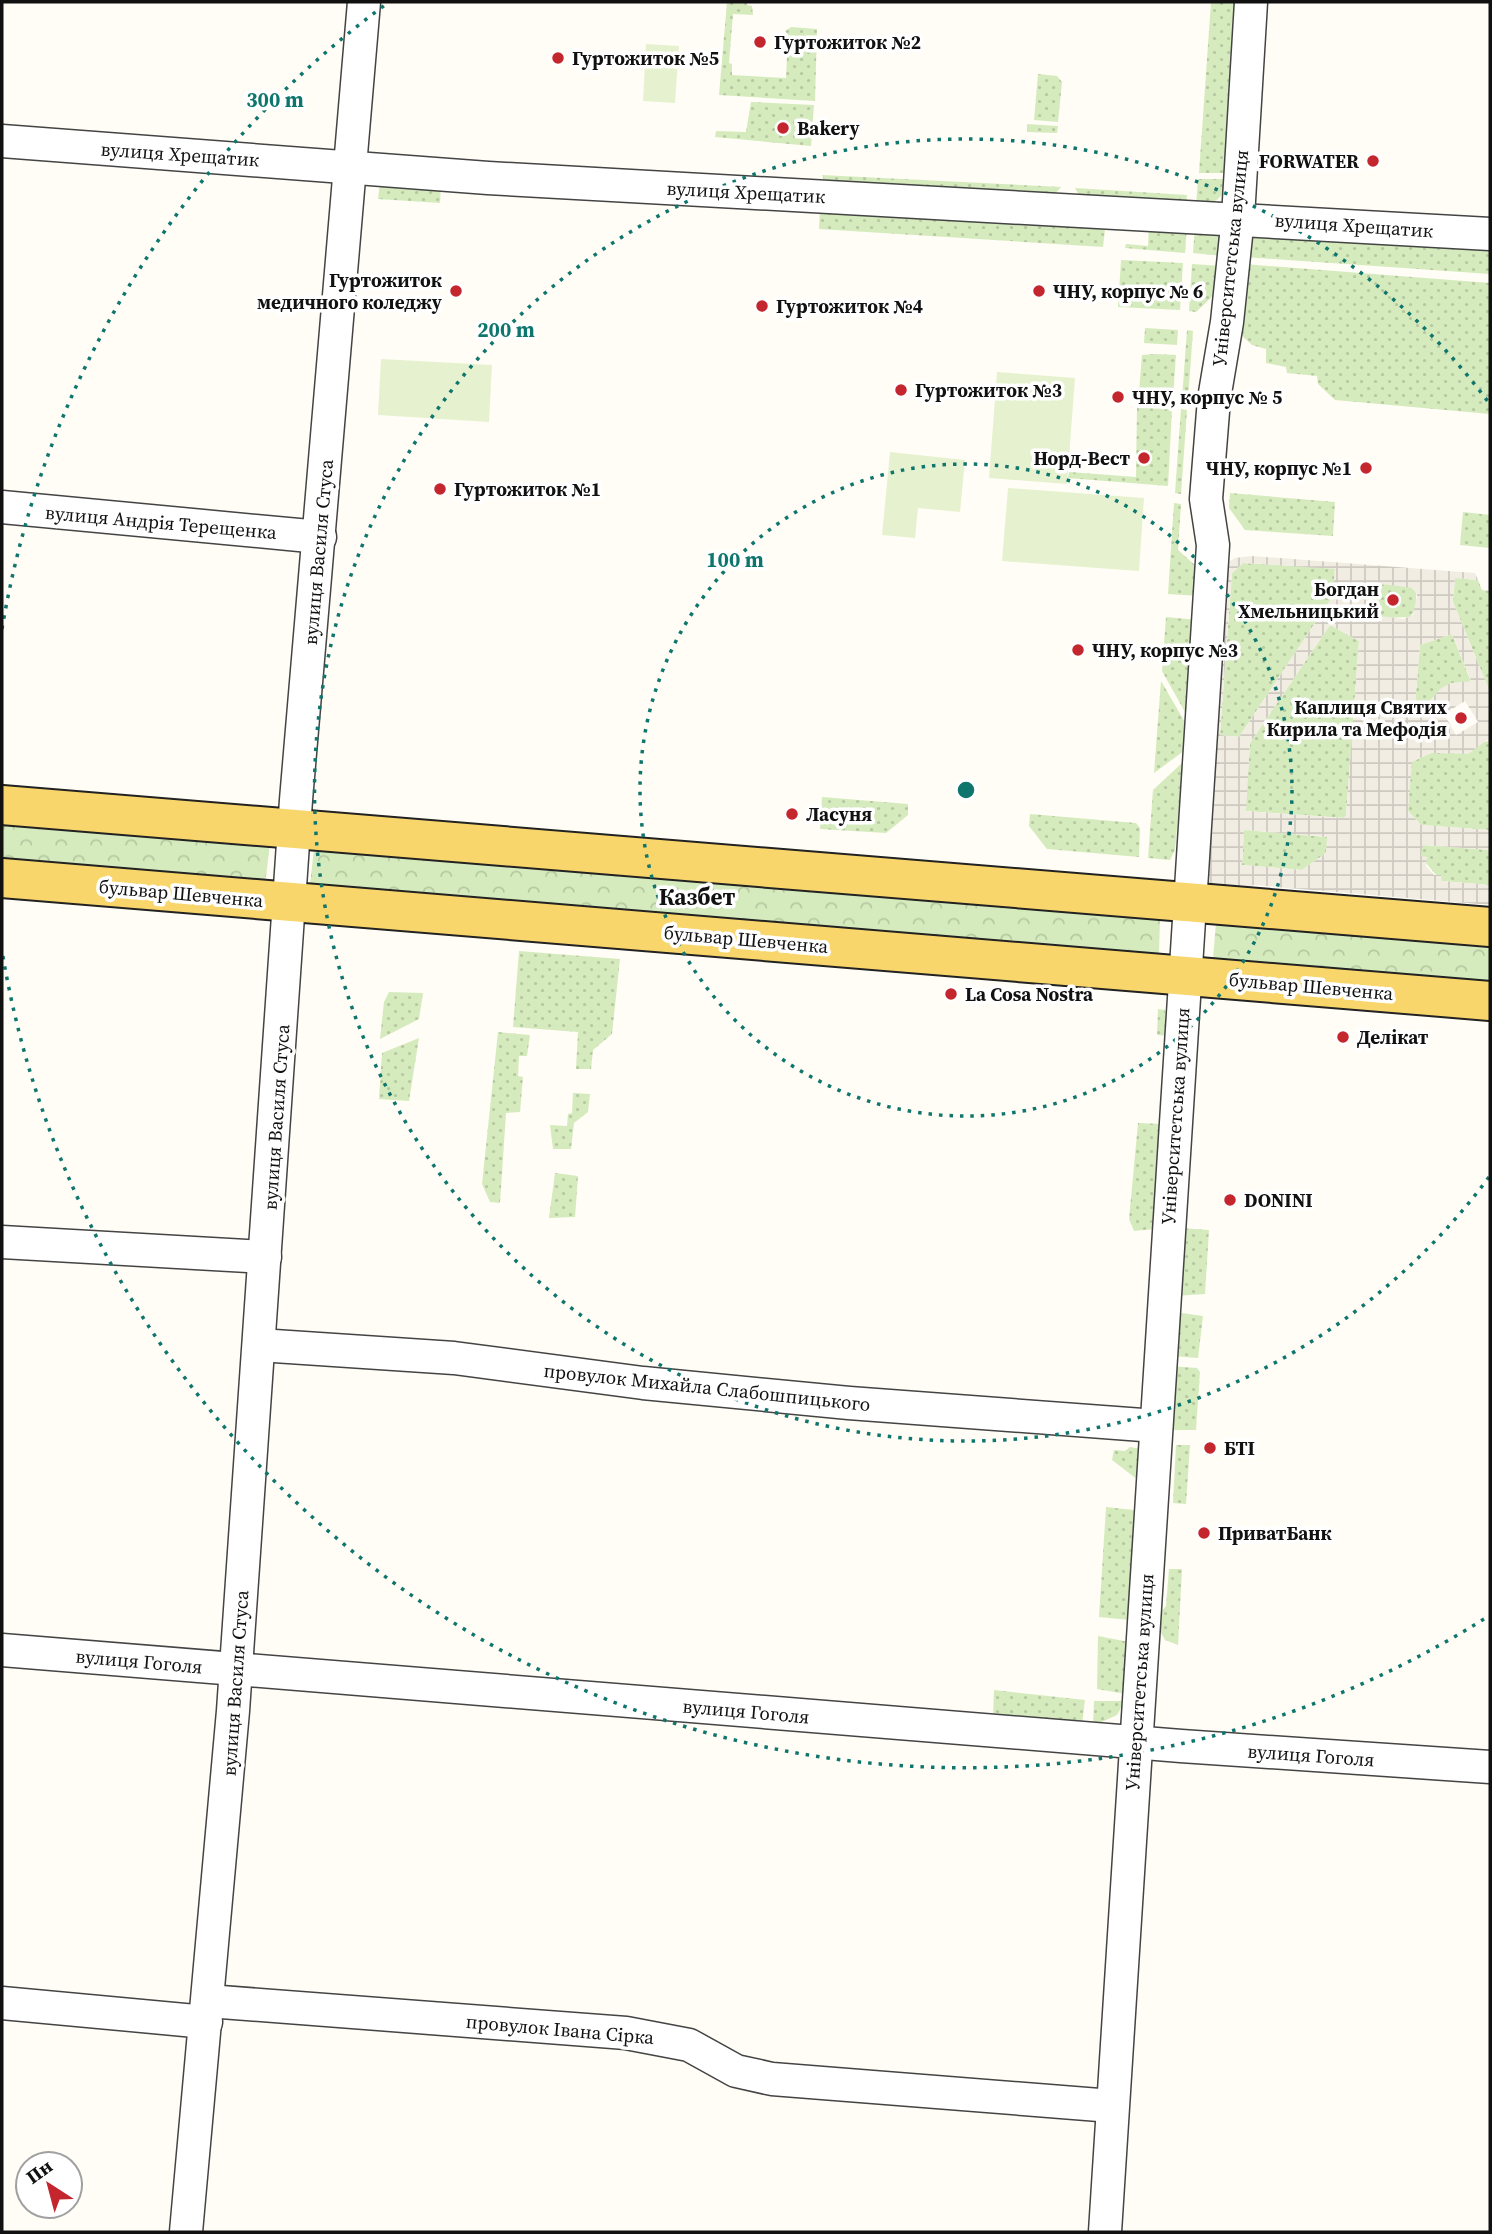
<svg xmlns="http://www.w3.org/2000/svg" width="1492" height="2234" font-family="'Source Serif 4',serif">
<style>
.grass{fill:url(#grass-dots)}
.park{fill:url(#park-crowns)}
.pitch{fill:#e6f2cf}
.plaza{fill:url(#plaza-grid);fill-rule:evenodd}
.lines{fill:none;stroke-linecap:round;stroke-linejoin:round}
.minor-casing{stroke:#444;stroke-width:35}
.major-casing{stroke:#222;stroke-width:42}
.minor{stroke:#fff;stroke-width:32}
.major{stroke:#f9d66b;stroke-width:38}
.ring{fill:none;stroke:#0f766e;stroke-width:3.5;stroke-dasharray:3.5 7}
.poi-dot{fill:#c4262e;stroke:#fff;stroke-width:2.5}
.labels{text-anchor:middle;stroke-width:7;stroke-linejoin:round;paint-order:stroke}
.poi-label{font-size:19px;font-weight:bold;fill:#111;stroke:#fff;text-anchor:start}
.street-label{font-size:19px;fill:#111;stroke:#fff}
.quarter-label{font-size:23px;font-weight:bold;fill:#111;stroke:#fff}
.centre{fill:#0f766e;stroke:#fff;stroke-width:3.5}
.ring-label{font-size:21px;text-anchor:middle;font-weight:bold;fill:#0f766e;stroke:#fff;stroke-width:7;stroke-linejoin:round;paint-order:stroke}
</style>
<defs>
<pattern id="grass-dots" width="8" height="8" patternUnits="userSpaceOnUse" patternTransform="scale(1.75)"><rect width="8" height="8" fill="#d5ebbd"/><path d="M2 2h.1M6 6h.1" fill="none" stroke="#b6c8a1" stroke-width="1.8" stroke-linecap="round"/></pattern>
<pattern id="park-crowns" width="20" height="18" patternUnits="userSpaceOnUse" patternTransform="scale(1.75)"><rect width="20" height="18" fill="#d5ebbd"/><path d="M2 6a3 3 0 1 1 6 0M12 15a3 3 0 1 1 6 0" fill="none" stroke="#b6c8a1"/></pattern>
<pattern id="plaza-grid" width="8" height="8" patternUnits="userSpaceOnUse" patternTransform="scale(1.75)"><rect width="8" height="8" fill="#f1ede2"/><path d="M0 4h8M4 0v8" fill="none" stroke="#cecac1"/></pattern>
</defs>
<rect width="100%" height="100%" fill="#fffdf5"/>
<g class="grass">
<polygon points="727,2 747,2 747,5 752,6 753,15 733,14 729,63 732,64 732,75 786,78 788,35 785,31 791,27 817,29 815,101 719,95"/>
<polygon points="1211,2 1240,2 1229,173 1199,173"/>
<polygon points="1038,74 1057,76 1062,82 1058,122 1034,120"/>
<polygon points="751,102 814,105 811,146 715,137 716,131 746,132"/>
<polygon points="1027,124 1058,126 1057,133 1027,132"/>
<polygon points="822,175 1061,187 1053,196 825,183"/>
<path d="M1198 179H1228C1223 199 1216 204 1196 205Z"/>
<polygon points="380,182 441,185 440,203 378,199"/>
<polygon points="1075,188 1187,195 1186,205 1080,197"/>
<polygon points="820,206 1106,221 1103,247 819,229"/>
<polygon points="1149,224 1187,226 1185,253 1125,248 1126,244 1148,246"/>
<polygon points="1195,226 1207,227 1222,235 1223,256 1193,253"/>
<polygon points="1262,233 1490,245 1490,274 1244,257 1247,242"/>
<polygon points="1121,260 1183,263 1180,310 1118,307"/>
<polygon points="1192,264 1222,266 1218,291 1196,312 1189,311"/>
<polygon points="1244,264 1490,283 1490,414 1335,400 1318,384 1317,376 1287,373 1286,367 1266,363 1266,349 1252,345 1240,334"/>
<polygon points="1145,328 1178,330 1177,345 1144,343"/>
<polygon points="1187,330 1193,331 1188,399 1182,399"/>
<polygon points="1154,354 1176,355 1173,398 1139,392 1142,355"/>
<polygon points="1137,408 1172,409 1168,486 1068,478 1069,472 1136,477"/>
<polygon points="1181,409 1187,410 1181,494 1175,493"/>
<polygon points="1230,493 1335,502 1333,536 1245,530 1229,508"/>
<polygon points="1174,503 1181,504 1178,550 1197,567 1199,596 1168,594"/>
<polygon points="1463,512 1490,515 1490,548 1460,545"/>
<polygon points="1243,563 1335,568 1333,596 1239,737 1220,735 1232,573"/>
<polygon points="1455,578 1478,580 1482,590 1490,591 1490,692 1453,602"/>
<polygon points="1388,584 1410,586 1416,592 1416,609 1410,617 1385,618 1371,613 1371,588 1375,585"/>
<polygon points="1166,617 1198,620 1190,721 1162,671"/>
<polygon points="1330,625 1359,641 1346,816 1344,818 1245,811 1250,743"/>
<path d="M1452 634 1471 682C1449 682 1438 690 1425 707L1415 704 1420 645Z"/>
<polygon points="1161,681 1190,731 1188,748 1154,773"/>
<polygon points="1490,738 1490,830 1421,825 1408,811 1411,762 1431,753 1488,741"/>
<polygon points="1183,762 1175,850 1170,860 1148,858 1153,790"/>
<polygon points="822,797 908,804 908,815 886,833 820,829"/>
<polygon points="1030,814 1136,823 1140,828 1139,857 1047,849 1029,826"/>
<polygon points="1244,830 1328,837 1326,853 1302,870 1242,865"/>
<polygon points="1422,845 1490,850 1490,885 1441,881 1421,857"/>
<polygon points="519,951 620,959 612,1034 593,1050 591,1069 576,1069 578,1032 513,1027"/>
<polygon points="389,992 423,993 419,1019 380,1039 384,1002"/>
<polygon points="1158,1009 1165,1010 1168,1036 1157,1035"/>
<polygon points="498,1032 530,1035 527,1056 519,1056 518,1076 523,1077 520,1112 506,1113 500,1203 490,1202 482,1184"/>
<polygon points="419,1038 409,1101 379,1099 382,1053"/>
<polygon points="573,1093 590,1094 588,1112 574,1123 571,1149 553,1149 550,1125 567,1126 568,1114 572,1113"/>
<polygon points="1138,1123 1162,1124 1154,1229 1134,1231 1129,1219"/>
<polygon points="555,1173 578,1176 575,1217 549,1218"/>
<polygon points="1180,1228 1209,1230 1205,1294 1175,1296"/>
<polygon points="1174,1312 1203,1316 1198,1358 1171,1356"/>
<polygon points="1170,1366 1197,1368 1200,1372 1196,1430 1167,1430"/>
<polygon points="1176,1445 1190,1445 1186,1504 1173,1503"/>
<polygon points="1130,1447 1141,1449 1138,1480 1112,1460 1114,1450 1125,1451"/>
<polygon points="1106,1507 1133,1510 1138,1513 1130,1620 1099,1617"/>
<polygon points="1169,1569 1182,1569 1178,1645 1165,1640 1154,1620 1166,1606"/>
<polygon points="1098,1636 1129,1642 1126,1694 1097,1689"/>
<polygon points="994,1690 1085,1700 1082,1724 993,1717"/>
<polygon points="1094,1701 1125,1701 1117,1715 1093,1726"/>
</g>
<g class="park">
<polygon points="2,816 270,844 265,884 2,867"/>
<polygon points="314,848 1160,919 1159,953 1158,956 310,885"/>
<polygon points="1216,923 1490,940 1490,991 1213,959"/>
</g>
<g class="pitch">
<polygon points="646,44 679,46 675,103 643,101"/>
<polygon points="381,359 492,365 489,422 378,415"/>
<polygon points="997,372 1075,378 1067,484 989,478"/>
<polygon points="890,452 965,460 960,512 918,508 915,538 882,535"/>
<polygon points="1008,488 1144,498 1139,571 1002,561"/>
</g>
<path class="plaza" d="M1252 556 1475 573 1478 580 1455 578 1453 602 1490 692V738L1468 754 1431 753 1412 762 1408 811 1421 825 1490 830V850L1423 845 1421 856 1427 857 1426 866 1434 875H1441L1442 881 1490 885V905L1253 885 1243 895 1211 887 1206 882 1227 563 1235 558ZM1243 563 1335 569 1333 596 1239 737 1220 735 1232 573ZM1382 584 1413 588 1417 595 1413 615 1403 619 1373 615 1369 607 1371 588ZM1330 625 1359 641 1346 816 1343 818 1246 811 1250 743ZM1452 634 1471 681 1451 683 1440 689 1425 707 1415 704 1420 645ZM1465 701 1478 722 1456 735 1444 714ZM1244 830 1327 837 1326 853 1302 870 1242 865Z"/>
<g class="lines">
<g class="minor-casing">
<g id="minor">
<polyline points="2,141 488,178 1490,234"/>
<polyline points="2,507 320,537"/>
<polyline points="2,1242 265,1257"/>
<polyline points="259,1345 454,1358 643,1383 849,1403 1156,1426"/>
<polyline points="2,1650 1181,1746 1490,1767"/>
<polyline points="208,2001 626,2033 689,2045 736,2071 772,2079 1112,2106"/>
<polyline points="2,2003 206,2022"/>
<polyline points="186,2232 233,1711 296,800 364,2"/>
<polyline points="1105,2232 1213,545 1206,499 1214,399 1227,322 1238,217 1251,2"/>
</g>
</g>
<g class="major-casing">
<g id="major">
<polyline points="2,805 1490,927"/>
<polyline points="2,878 1490,1001"/>
</g>
</g>
<use href="#minor" class="minor"/>
<use href="#major" class="major"/>
</g>
<g class="ring">
<circle cx="966" cy="790" r="326"/>
<path d="M1489 1177A651 651 0 1 1 1489 403"/>
<path d="M1484 1619A977 977 0 0 1 2 951M2 629A977 977 0 0 1 385 5"/>
</g>
<g class="poi-dot">
<circle cx="760" cy="42" r="7"/>
<circle cx="558" cy="58" r="7"/>
<circle cx="783" cy="128" r="7"/>
<circle cx="1373" cy="161" r="7"/>
<circle cx="456" cy="291" r="7"/>
<circle cx="1039" cy="291" r="7"/>
<circle cx="762" cy="306" r="7"/>
<circle cx="901" cy="390" r="7"/>
<circle cx="1118" cy="397" r="7"/>
<circle cx="1144" cy="458" r="7"/>
<circle cx="1366" cy="468" r="7"/>
<circle cx="440" cy="489" r="7"/>
<circle cx="1393" cy="600" r="7"/>
<circle cx="1078" cy="650" r="7"/>
<circle cx="1461" cy="718" r="7"/>
<circle cx="792" cy="814" r="7"/>
<circle cx="951" cy="994" r="7"/>
<circle cx="1343" cy="1037" r="7"/>
<circle cx="1230" cy="1200" r="7"/>
<circle cx="1210" cy="1448" r="7"/>
<circle cx="1204" cy="1533" r="7"/>
</g>
<g class="labels">
<g class="poi-label">
<text x="774" y="49">Гуртожиток №2</text>
<text x="572" y="65">Гуртожиток №5</text>
<text x="797" y="135">Bakery</text>
<text x="1359" y="168" text-anchor="end">FORWATER</text>
<text x="442" y="287" text-anchor="end">Гуртожиток<tspan x="442" dy="22">медичного коледжу</tspan></text>
<text x="1053" y="298">ЧНУ, корпус № 6</text>
<text x="776" y="313">Гуртожиток №4</text>
<text x="915" y="397">Гуртожиток №3</text>
<text x="1132" y="404">ЧНУ, корпус № 5</text>
<text x="1130" y="465" text-anchor="end">Норд-Вест</text>
<text x="1352" y="475" text-anchor="end">ЧНУ, корпус №1</text>
<text x="454" y="496">Гуртожиток №1</text>
<text x="1379" y="596" text-anchor="end">Богдан<tspan x="1379" dy="22">Хмельницький</tspan></text>
<text x="1092" y="657">ЧНУ, корпус №3</text>
<text x="1447" y="714" text-anchor="end">Каплиця Святих<tspan x="1447" dy="22">Кирила та Мефодія</tspan></text>
<text x="806" y="821">Ласуня</text>
<text x="965" y="1001">La Cosa Nostra</text>
<text x="1357" y="1044">Делікат</text>
<text x="1244" y="1207">DONINI</text>
<text x="1224" y="1455">БТІ</text>
<text x="1218" y="1540">ПриватБанк</text>
</g>
<g class="street-label">
<text transform="translate(180 154) rotate(4)" y="7">вулиця Хрещатик</text>
<text transform="translate(746 192) rotate(3)" y="7">вулиця Хрещатик</text>
<text transform="translate(1354 225) rotate(4)" y="7">вулиця Хрещатик</text>
<text transform="translate(1230 258) rotate(-84)" y="7">Університетська вулиця</text>
<text transform="translate(161 522) rotate(5)" y="7">вулиця Андрія Терещенка</text>
<text transform="translate(318 552) rotate(-85)" y="7">вулиця Василя Стуса</text>
<text transform="translate(181 893) rotate(5)" y="7">бульвар Шевченка</text>
<text transform="translate(746 939) rotate(5)" y="7">бульвар Шевченка</text>
<text transform="translate(1311 986) rotate(5)" y="7">бульвар Шевченка</text>
<text transform="translate(1175 1116) rotate(-86)" y="7">Університетська вулиця</text>
<text transform="translate(276 1117) rotate(-86)" y="7">вулиця Василя Стуса</text>
<text transform="translate(707 1387) rotate(6)" y="7">провулок Михайла Слабошпицького</text>
<text transform="translate(139 1661) rotate(5)" y="7">вулиця Гоголя</text>
<text transform="translate(1139 1682) rotate(-86)" y="7">Університетська вулиця</text>
<text transform="translate(235 1683) rotate(-86)" y="7">вулиця Василя Стуса</text>
<text transform="translate(746 1711) rotate(5)" y="7">вулиця Гоголя</text>
<text transform="translate(1311 1755) rotate(4)" y="7">вулиця Гоголя</text>
<text transform="translate(560 2029) rotate(5)" y="7">провулок Івана Сірка</text>
</g>
<g class="quarter-label">
<text x="697" y="905">Казбет</text>
</g>
</g>
<circle cx="966" cy="790" r="10" class="centre"/>
<g class="ring-label">
<text x="275" y="107">300 m</text>
<text x="506" y="337">200 m</text>
<text x="735" y="567">100 m</text>
</g>
<rect width="1492" height="2234" fill="none" stroke="#111111" stroke-width="7"/>
<g transform="translate(49 2185) rotate(324)"><circle r="33" fill="#ffffff" stroke="#a0a0a0" stroke-width="2"/>
<path d="M0-5L12 26L0 18L-12 26Z" fill="#c4262e"/>
<text y="-10" font-size="19" font-weight="bold" text-anchor="middle" fill="#111111">Пн</text>
</g>
</svg>
